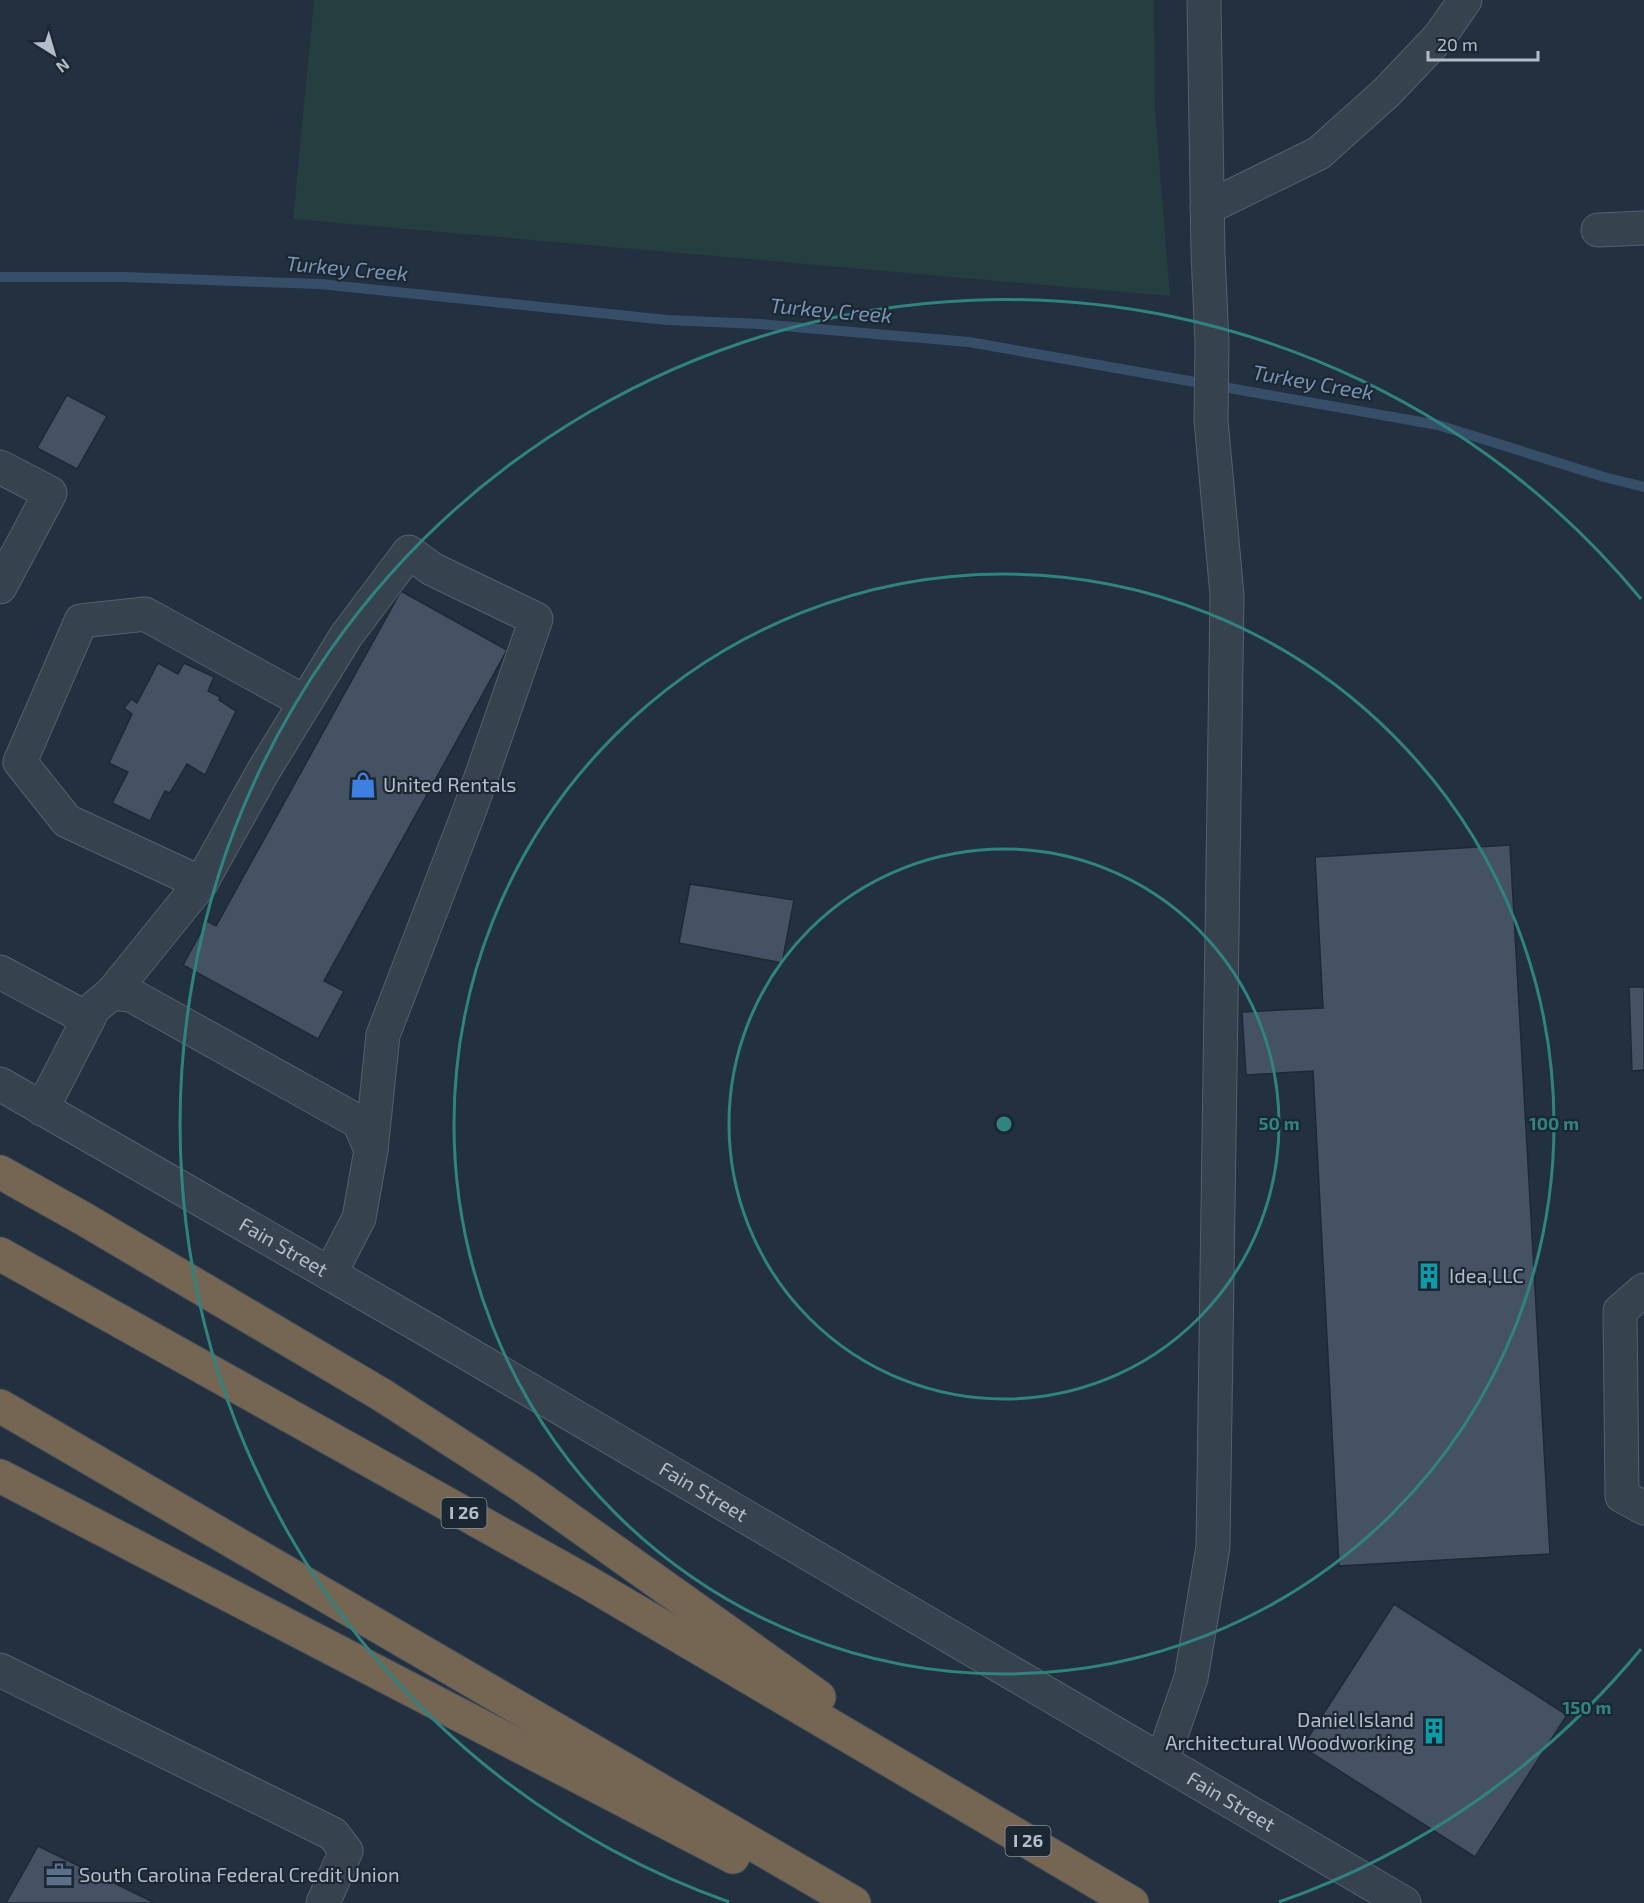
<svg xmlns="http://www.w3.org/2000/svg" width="1644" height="1903" font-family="'Exo 2',sans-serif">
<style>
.green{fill:#253e40}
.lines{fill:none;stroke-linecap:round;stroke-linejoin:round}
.stream{stroke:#374e69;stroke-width:10}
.building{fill:#445263;stroke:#1e2936;stroke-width:1.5}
.minor-casing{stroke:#55606d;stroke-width:35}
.highway-casing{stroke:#424d5a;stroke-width:35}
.minor{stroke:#37424f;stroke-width:33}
.highway{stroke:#756654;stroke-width:33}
.ring{fill:none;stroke:#308480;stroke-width:3}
.labels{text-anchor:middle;stroke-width:4.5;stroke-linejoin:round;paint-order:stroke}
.shield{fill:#1c2734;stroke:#86909d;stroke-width:1.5}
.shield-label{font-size:18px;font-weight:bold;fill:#b3bdca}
.poi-label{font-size:20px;fill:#b3bdca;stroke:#1c2734;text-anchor:start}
.street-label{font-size:20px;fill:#b3bdca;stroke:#1c2734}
.water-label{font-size:21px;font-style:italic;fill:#7994b2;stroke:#1c2734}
.centre{fill:#308480;stroke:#1c2734;stroke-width:3}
.ring-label{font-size:18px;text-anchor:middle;font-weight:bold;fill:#308480;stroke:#1c2734;stroke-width:4.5;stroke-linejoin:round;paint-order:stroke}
</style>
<rect width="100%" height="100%" fill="#23303f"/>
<polygon class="green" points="314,0 1154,0 1155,108 1170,296 293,219"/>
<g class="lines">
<polyline class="stream" points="0,277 124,277 320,284 667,320 760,324 969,342 1438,425 1604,477 1644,487"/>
</g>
<g class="building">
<polygon points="67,395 107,416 77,469 37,448"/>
<polygon points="401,591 507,650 324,981 344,991 318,1039 183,965 207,921 216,926"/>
<polygon points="158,663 178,674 184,663 214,677 208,691 220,697 219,700 236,711 205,775 187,764 170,793 165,791 150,821 112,803 128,772 109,763 132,714 124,708 131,699 137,703"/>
<polygon points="1510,845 1550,1554 1339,1566 1313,1071 1246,1075 1242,1012 1323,1008 1315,857"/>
<polygon points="690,884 794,900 782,963 679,943"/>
<polygon points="1629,987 1644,987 1644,1070 1632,1071"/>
<polygon points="1394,1604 1567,1715 1475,1857 1302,1747"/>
<polygon points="38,1846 155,1903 6,1903"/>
</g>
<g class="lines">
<g class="minor-casing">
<g id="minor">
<polyline points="1207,208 1319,153 1387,92 1440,36 1465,0"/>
<polyline points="1598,230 1644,228"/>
<polyline points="0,467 50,493 0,587"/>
<polyline points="201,883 67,821 20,762 81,621 145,614 305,702"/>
<polyline points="0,972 88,1019"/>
<polyline points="112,993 201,883 264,770 346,636 409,552 432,569 536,619 470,809 383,1035 371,1150"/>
<path id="s1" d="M0 1084 431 1332 1404 1903"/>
<polyline points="42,1109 94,1008 112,993 131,995 359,1122 371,1150 359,1218 330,1274"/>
<polyline points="1644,1290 1620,1311 1622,1496 1644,1508"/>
<polyline points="0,1670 333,1834 346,1851 323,1903"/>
<polyline points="1162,1761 1191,1678 1213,1547 1227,595 1211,420 1212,343 1208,253 1204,0"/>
</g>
</g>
<g class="highway-casing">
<g id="highway">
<polyline points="0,1172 84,1219 382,1395 524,1487 819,1697"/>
<polyline points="0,1254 587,1582 1132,1903"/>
<polyline points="0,1406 854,1903"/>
<polyline points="0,1476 733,1857"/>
</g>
</g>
<use href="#minor" class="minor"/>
<use href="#highway" class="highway"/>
</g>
<g class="ring">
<circle cx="1004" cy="1124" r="275"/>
<circle cx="1004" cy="1124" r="550"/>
<path d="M1641 1649A825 825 0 0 1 1279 1902M729 1902A825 825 0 1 1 1641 599"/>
</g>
<defs>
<g id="shop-bare" transform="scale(2.07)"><path d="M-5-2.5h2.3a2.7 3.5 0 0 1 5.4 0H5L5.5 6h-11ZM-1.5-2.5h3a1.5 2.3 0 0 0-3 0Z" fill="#3f7fe0" stroke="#1c2734" stroke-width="2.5" paint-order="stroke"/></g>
<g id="building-bare" transform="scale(2.07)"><path d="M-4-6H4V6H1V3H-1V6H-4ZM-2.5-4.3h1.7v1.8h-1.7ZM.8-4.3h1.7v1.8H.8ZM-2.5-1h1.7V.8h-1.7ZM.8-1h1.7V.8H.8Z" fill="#0f9aa8" stroke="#1c2734" stroke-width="2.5" paint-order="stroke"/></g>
<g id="office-bare" transform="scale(2.07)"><path d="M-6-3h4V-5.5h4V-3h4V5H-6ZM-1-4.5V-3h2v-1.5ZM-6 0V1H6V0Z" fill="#5c6f8a" stroke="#1c2734" stroke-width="2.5" paint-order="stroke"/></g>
</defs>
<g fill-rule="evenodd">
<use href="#shop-bare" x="363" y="785"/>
<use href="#building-bare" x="1429" y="1276"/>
<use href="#building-bare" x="1434" y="1731"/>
<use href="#office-bare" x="59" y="1875"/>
</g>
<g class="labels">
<g class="shield">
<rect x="441.5" y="1498" width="45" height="30" rx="4.5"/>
<rect x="1005.5" y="1826" width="45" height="30" rx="4.5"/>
</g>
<g class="shield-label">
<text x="464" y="1519">I 26</text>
<text x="1028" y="1847">I 26</text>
</g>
<g class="poi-label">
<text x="383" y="792">United Rentals</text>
<text x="1449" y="1283">Idea,LLC</text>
<text x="1414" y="1727" text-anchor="end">Daniel Island<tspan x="1414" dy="23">Architectural Woodworking</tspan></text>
<text x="79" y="1882">South Carolina Federal Credit Union</text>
</g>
<g class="street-label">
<text dy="7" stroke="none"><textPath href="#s1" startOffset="327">Fain Street</textPath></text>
<text dy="7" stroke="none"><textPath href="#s1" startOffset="813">Fain Street</textPath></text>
<text dy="7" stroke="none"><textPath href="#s1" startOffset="1425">Fain Street</textPath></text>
</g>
<g class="water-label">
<text transform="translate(347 269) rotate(5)" y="7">Turkey Creek</text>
<text transform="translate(831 311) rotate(5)" y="7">Turkey Creek</text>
<text transform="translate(1313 383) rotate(10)" y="7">Turkey Creek</text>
</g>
</g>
<circle cx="1004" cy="1124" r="9" class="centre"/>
<g class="ring-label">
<text x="1279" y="1130">50 m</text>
<text x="1554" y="1130">100 m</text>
<text x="1587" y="1714">150 m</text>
</g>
<g transform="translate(54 54) rotate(143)" stroke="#1c2734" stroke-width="4.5" paint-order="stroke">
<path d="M0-4.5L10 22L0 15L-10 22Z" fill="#b3bdca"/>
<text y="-9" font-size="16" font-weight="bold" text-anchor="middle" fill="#b3bdca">N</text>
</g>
<path d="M1428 51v9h110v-9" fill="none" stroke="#b3bdca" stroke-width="3"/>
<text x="1437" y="51" font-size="18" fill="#b3bdca" stroke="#1c2734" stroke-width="4.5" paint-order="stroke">20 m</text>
</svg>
